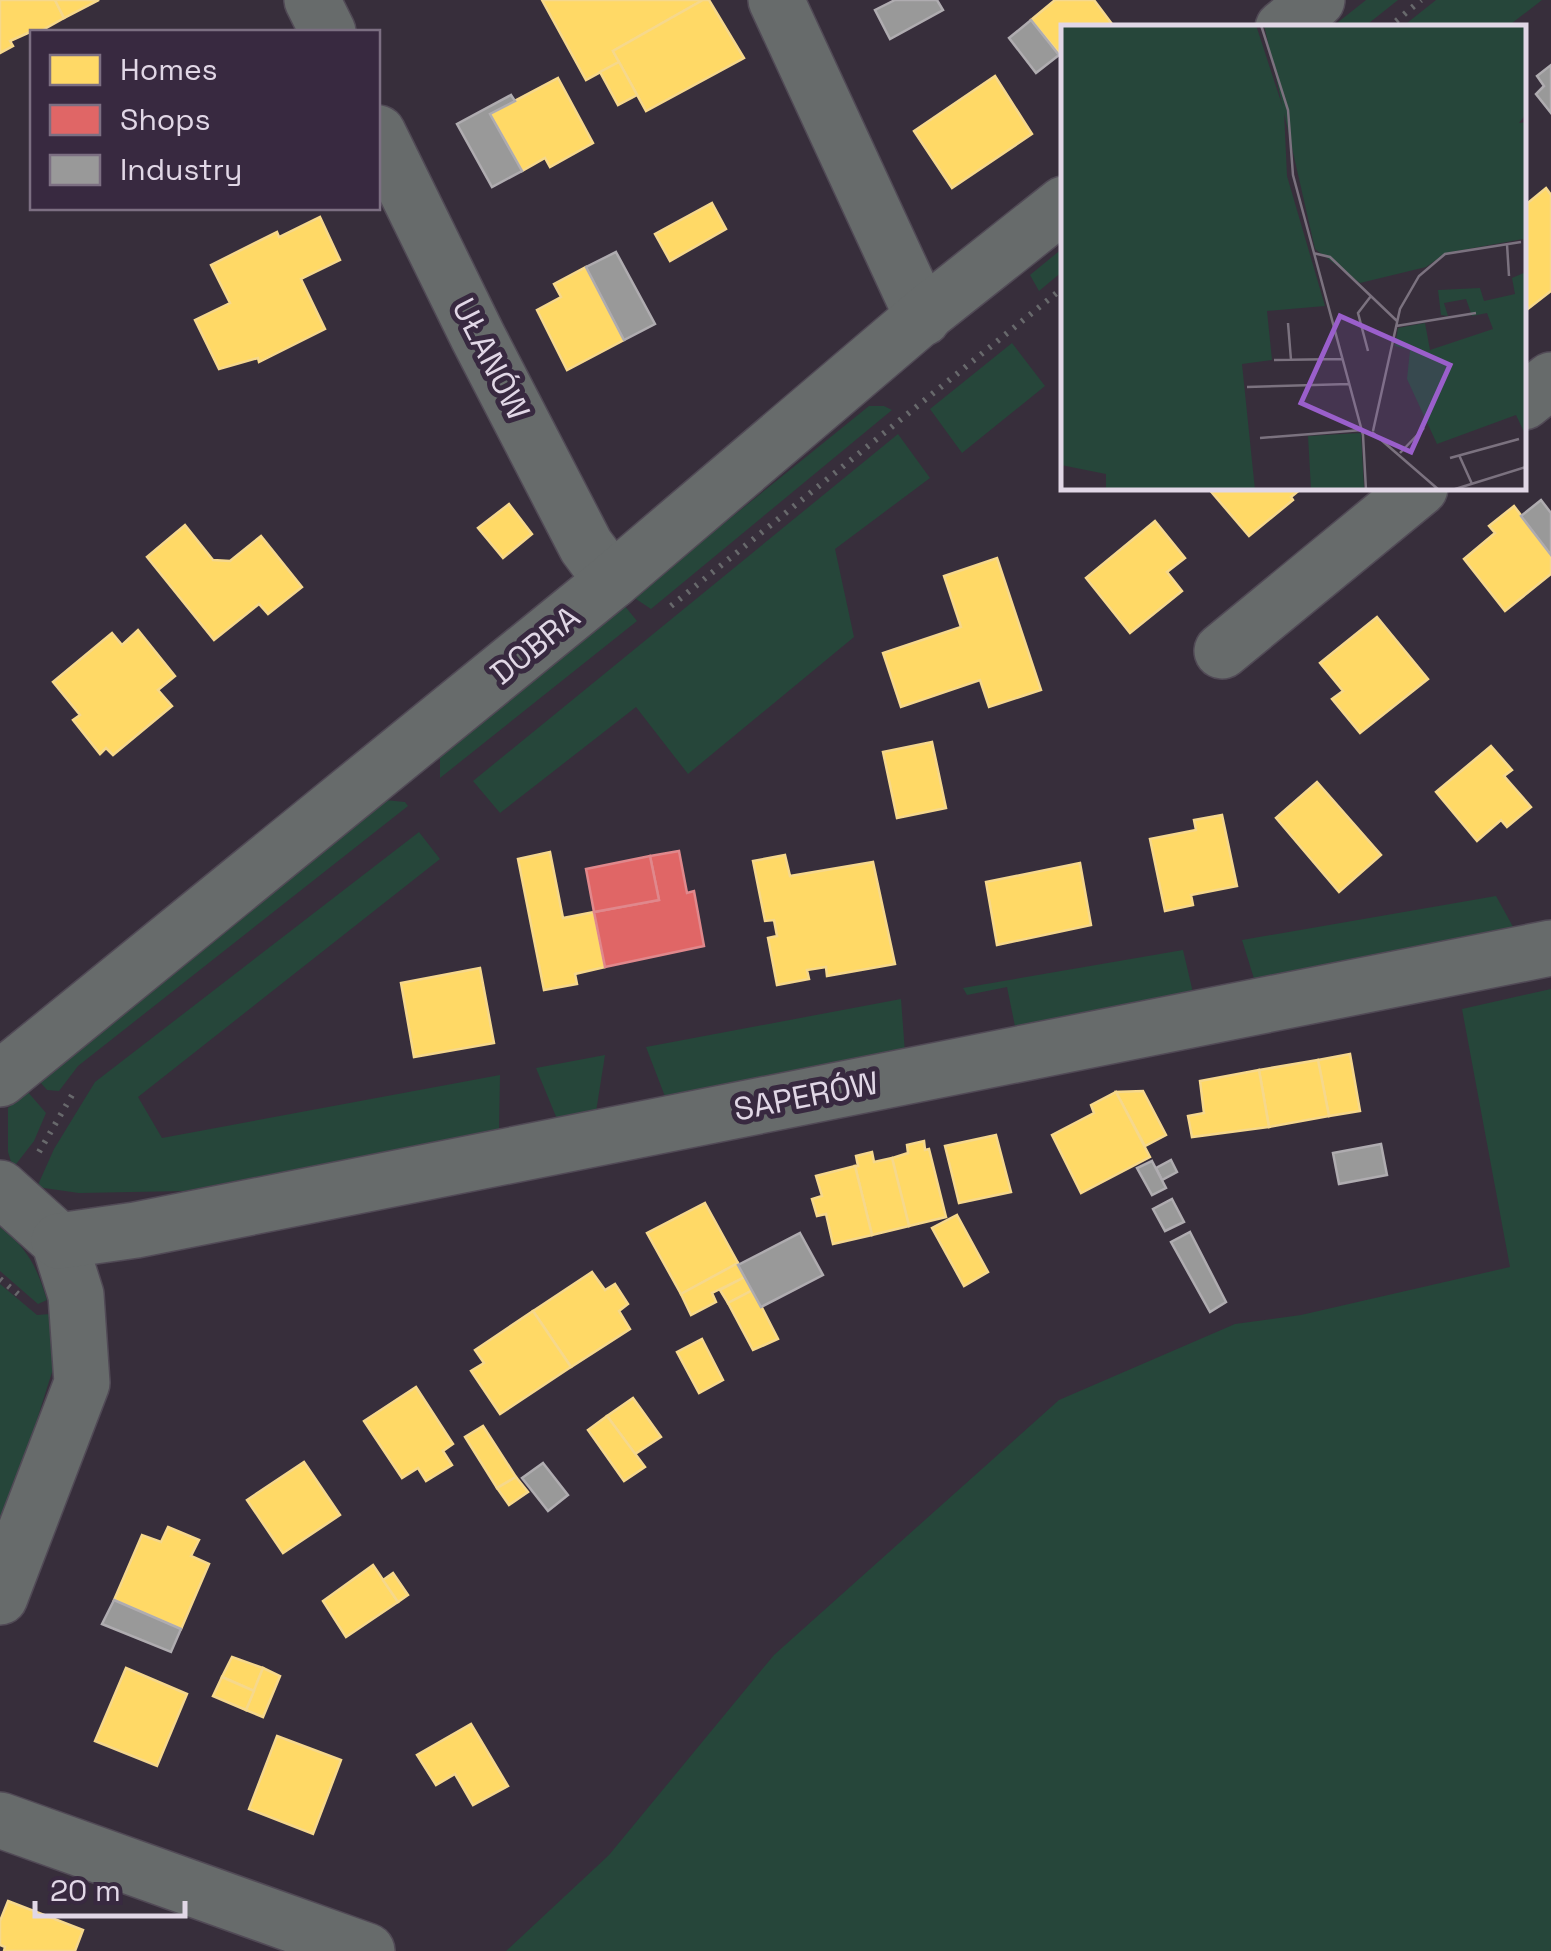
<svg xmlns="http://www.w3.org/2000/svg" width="1551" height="1951" font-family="'Space Grotesk',sans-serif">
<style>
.green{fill:#26463a}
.homes{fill:#ffd966;stroke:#f6d88c;stroke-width:2.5}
.shops{fill:#e06666;stroke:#e0888c;stroke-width:2.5}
.industry{fill:#999;stroke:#afacb0;stroke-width:2.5}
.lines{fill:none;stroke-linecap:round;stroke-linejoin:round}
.minor-casing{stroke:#514a56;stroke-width:58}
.tertiary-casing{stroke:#514a56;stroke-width:58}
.path{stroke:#68696c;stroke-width:6;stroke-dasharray:2.5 8;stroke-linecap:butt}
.minor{stroke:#676b6b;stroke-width:55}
.tertiary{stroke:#676b6b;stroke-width:55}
.labels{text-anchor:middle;stroke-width:10;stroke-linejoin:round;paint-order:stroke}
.street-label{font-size:32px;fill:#e1d7e6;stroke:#382940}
.inset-road{fill:none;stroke:#7b727f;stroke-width:2.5}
.view{fill:#9a5fcb;fill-opacity:0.15;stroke:#9a5fcb;stroke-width:5}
.inset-edge{fill:none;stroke:#e1d7e6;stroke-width:5}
</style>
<rect width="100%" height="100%" fill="#372e3b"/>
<g class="green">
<polygon points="1366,0 1398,0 1364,27 1332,27"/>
<polygon points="1436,0 1542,0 1507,27 1402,27"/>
<polygon points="1063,248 1063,271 1039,291 1030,275"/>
<polygon points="1012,343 1045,386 962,453 930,409"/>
<polygon points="869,406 884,406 892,410 651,609 633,597"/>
<polygon points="898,434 930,478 835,549 854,637 688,774 636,707 500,813 473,781"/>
<polygon points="624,605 637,621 440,778 440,756"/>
<polygon points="385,800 405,802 408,806 78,1066 59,1091 47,1090 40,1082"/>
<polygon points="419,832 440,859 138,1097 162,1138 500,1075 499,1130 184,1191 79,1193 37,1187 54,1149 95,1082"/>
<polygon points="1496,896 1517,934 1256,985 1242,940"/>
<polygon points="1183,950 1194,997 1016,1031 1007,987 967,995 963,988"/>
<polygon points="1551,989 1551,1951 506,1951 609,1855 774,1655 1059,1400 1235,1324 1301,1315 1510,1267 1462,1009"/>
<polygon points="901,999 905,1053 666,1099 646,1047"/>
<polygon points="605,1055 596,1112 557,1119 536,1068"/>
<polygon points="27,1091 46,1113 34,1141 13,1168 8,1152 8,1108"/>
<path d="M0 1227C29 1250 36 1266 47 1300L38 1304 0 1271Z"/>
<polygon points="0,1284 37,1315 50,1314 53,1369 22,1467 0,1522"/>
</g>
<g class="homes">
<polygon points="0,0 55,0 64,18 32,36 30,32 10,41 13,46 0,53"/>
<polygon points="55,0 99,0 64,18"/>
<polygon points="542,0 703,0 613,51 619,62 586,80"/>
<polygon points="703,0 709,0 744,58 646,111 613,51"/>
<polygon points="1055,0 1094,0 1115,28 1064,28 1064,59 1031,20"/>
<polygon points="619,62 637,95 618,105 600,72"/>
<polygon points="995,76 1032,134 952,188 914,131"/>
<polygon points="558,78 593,143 550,167 545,158 522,171 490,114"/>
<polygon points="1546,188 1551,195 1551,291 1524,312 1524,206"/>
<polygon points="712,203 726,229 670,261 655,234"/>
<polygon points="320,217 340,260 301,279 325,329 259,362 258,358 219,369 195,320 230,303 211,265 277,232 279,237"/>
<polygon points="586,267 624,340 567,370 537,310 561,297 554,284"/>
<polygon points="1208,488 1302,488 1291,497 1293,500 1249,536"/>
<polygon points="509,504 532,534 503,558 478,528"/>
<polygon points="1514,506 1551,555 1551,574 1505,611 1464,559 1495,533 1489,526"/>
<polygon points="1155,521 1185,558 1167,572 1182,591 1130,633 1086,578"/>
<polygon points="185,525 213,560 230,561 261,536 302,587 268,614 259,604 214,640 147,557"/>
<polygon points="997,558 1041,690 989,707 980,680 901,707 883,653 961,627 944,576"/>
<polygon points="1377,617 1428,679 1360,733 1332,699 1343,691 1320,663"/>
<polygon points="138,630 175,676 158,690 172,706 113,755 106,748 100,754 73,720 80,715 53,682 112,633 122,645"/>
<polygon points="932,742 946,808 897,818 883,752"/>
<polygon points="1491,746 1512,770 1504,776 1531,807 1507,827 1501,820 1477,841 1436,792"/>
<polygon points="1317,782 1381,855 1339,892 1276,818"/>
<polygon points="1222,815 1237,886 1191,895 1193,905 1165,911 1150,839 1196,830 1194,820"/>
<polygon points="550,852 563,918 594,912 605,967 575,974 577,984 544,990 518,859"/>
<polygon points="785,855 790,876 873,862 895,964 827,976 826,967 807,970 809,979 777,985 768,938 777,936 774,920 765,921 753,861"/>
<polygon points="1080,863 1091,925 997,945 986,882"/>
<polygon points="480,968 494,1043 414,1057 401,983"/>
<polygon points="1350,1054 1360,1111 1329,1116 1318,1060"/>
<polygon points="1318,1060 1329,1116 1269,1127 1259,1070"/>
<polygon points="1259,1070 1269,1127 1192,1137 1188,1116 1204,1113 1200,1081"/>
<polygon points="1143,1091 1166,1135 1145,1146 1116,1092"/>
<polygon points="1116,1092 1150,1157 1081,1193 1052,1135 1094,1113 1091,1105"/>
<polygon points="996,1135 1011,1192 959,1203 945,1146"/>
<polygon points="924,1141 925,1150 929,1149 946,1217 909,1226 892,1158 908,1153 907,1145"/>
<polygon points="872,1152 874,1162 892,1158 909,1226 872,1235 855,1166 858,1166 856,1156"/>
<polygon points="855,1166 872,1235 833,1244 826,1214 817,1216 812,1199 822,1196 816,1176"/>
<polygon points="705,1203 738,1263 681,1294 647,1233"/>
<polygon points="957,1215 988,1272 964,1286 932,1228"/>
<polygon points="738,1263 745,1277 712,1293 716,1302 691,1315 681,1294"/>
<polygon points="592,1272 605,1290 615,1284 628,1304 619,1311 630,1329 571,1367 533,1311"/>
<polygon points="745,1277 753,1290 728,1303 720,1290"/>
<polygon points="753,1290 778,1339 753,1350 728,1303"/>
<polygon points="533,1311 571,1367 500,1414 471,1371 484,1363 475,1350"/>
<polygon points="702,1339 723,1380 699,1393 677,1352"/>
<polygon points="416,1387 453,1444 443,1451 452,1465 426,1481 418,1468 402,1478 364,1421"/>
<polygon points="633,1398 661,1437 635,1454 607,1416"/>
<polygon points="607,1416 645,1467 624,1481 588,1430"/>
<polygon points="483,1426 516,1477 497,1488 465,1437"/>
<polygon points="304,1462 340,1515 283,1553 247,1500"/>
<polygon points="516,1477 528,1492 509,1505 497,1488"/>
<polygon points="168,1527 199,1540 191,1556 209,1564 181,1629 114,1600 142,1535 161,1542"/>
<polygon points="373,1565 398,1602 346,1637 323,1601"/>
<polygon points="393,1573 408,1595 398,1602 383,1580"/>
<polygon points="232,1657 263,1668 254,1691 222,1677"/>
<polygon points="126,1668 187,1694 157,1766 95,1741"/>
<polygon points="263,1668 280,1676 263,1717 246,1710"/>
<polygon points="222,1677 254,1691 246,1710 213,1696"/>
<polygon points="471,1724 508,1786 473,1805 455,1774 436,1785 417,1755"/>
<polygon points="277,1736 341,1760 313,1834 249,1809"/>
<polygon points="8,1901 83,1930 75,1951 4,1951 5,1947 0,1945 0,1921"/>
</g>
<g class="shops">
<polygon points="679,851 687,893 694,891 704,946 605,967 594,912 659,900 650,856"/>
<polygon points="650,856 659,900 594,912 586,869"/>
</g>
<g class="industry">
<polygon points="895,0 937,0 943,10 890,39 875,10"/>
<polygon points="1031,20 1059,55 1036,73 1009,38"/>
<polygon points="1551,65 1551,113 1536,94 1544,86 1537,76"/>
<polygon points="511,95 515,101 490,114 522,171 492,187 457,124"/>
<polygon points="616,252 655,324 624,340 586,267"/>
<polygon points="1541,500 1551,513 1551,555 1521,516"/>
<polygon points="1381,1144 1387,1175 1339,1184 1333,1153"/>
<polygon points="1171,1160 1177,1172 1162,1180 1156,1168"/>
<polygon points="1152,1161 1166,1188 1152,1195 1137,1168"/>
<polygon points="1172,1199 1184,1222 1165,1231 1153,1209"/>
<polygon points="1190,1232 1226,1302 1210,1312 1171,1242"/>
<polygon points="800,1233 823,1275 761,1307 738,1265"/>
<polygon points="543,1463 568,1495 548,1511 522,1478"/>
<polygon points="114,1600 181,1629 171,1652 102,1624"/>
</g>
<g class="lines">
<g class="minor-casing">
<g id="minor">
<polyline points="312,0 328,32"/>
<polyline points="776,0 923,318"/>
<polyline points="378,133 478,337 586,546 612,581"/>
<polyline points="1524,402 1551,380"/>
<polyline points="1222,651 1420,488"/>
<polyline points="0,1188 59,1241 76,1295 82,1383 0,1597"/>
<polyline points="59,1241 136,1230 1551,948"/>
<polyline points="0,1820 367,1951"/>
</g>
</g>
<g class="tertiary-casing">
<g id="tertiary">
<polyline points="1283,28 1317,0"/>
<polyline points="0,1079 612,581 929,311 1064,204"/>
</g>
</g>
<g class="path">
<polyline points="1388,28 1421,0"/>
<polyline points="671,606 1064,287"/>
<polyline points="39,1152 75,1090"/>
<polyline points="0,1279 18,1294"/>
</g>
<use href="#minor" class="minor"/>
<use href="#tertiary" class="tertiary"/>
</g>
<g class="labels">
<g class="street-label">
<text transform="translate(491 359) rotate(63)" y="11">UŁANÓW</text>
<text transform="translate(535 645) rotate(-39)" y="11">DOBRA</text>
<text transform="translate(806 1096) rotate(-11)" y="11">SAPERÓW</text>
</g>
</g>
<g transform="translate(1061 25)">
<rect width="465" height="465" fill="#372e3b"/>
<path d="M0 0H195L223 86 226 151 264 281 206 286 211 335 181 339 194 465H45V449L0 440ZM203 0H465V89L458 98 465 97V223L462 214 385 228 365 242 299 258 254 224ZM465 247V411L455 390 376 419 346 354 349 325 334 321 337 303 364 298 369 325 432 304 426 288 411 291 405 274 383 278 387 291 380 290 377 265 419 263 423 276 454 269 451 253ZM300 408 303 464H250L247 411Z" fill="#26463a"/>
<path class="inset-road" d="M200 0 227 85 232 150 302 410 305 465M446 219 448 251M252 228 269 232 336 296M227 298 230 335M335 301 415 288M307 326 297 288 310 271M213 335 281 334M186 362 288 359M312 406 339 284 358 251 384 229 460 217M311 407 378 465M199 413 301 405M339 428 363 403M398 430 411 459M389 433 458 414M391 465 465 442"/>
<path class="view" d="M279 291 389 340 350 427 240 378Z"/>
<rect width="465" height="465" class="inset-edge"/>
</g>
<rect x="30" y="30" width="350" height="180" fill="#382940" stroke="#7c6f82" stroke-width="2.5"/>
<rect x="50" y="55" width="50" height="30" fill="#ffd966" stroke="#7c6f82" stroke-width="2.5"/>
<text x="120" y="80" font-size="30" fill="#e1d7e6">Homes</text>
<rect x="50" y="105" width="50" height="30" fill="#e06666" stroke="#7c6f82" stroke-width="2.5"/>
<text x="120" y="130" font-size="30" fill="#e1d7e6">Shops</text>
<rect x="50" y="155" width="50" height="30" fill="#999999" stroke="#7c6f82" stroke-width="2.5"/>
<text x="120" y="180" font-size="30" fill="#e1d7e6">Industry</text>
<path d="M35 1901v15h150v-15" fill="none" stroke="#e1d7e6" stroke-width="5"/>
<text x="50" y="1901" font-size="30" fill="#e1d7e6" stroke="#382940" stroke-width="8" paint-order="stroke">20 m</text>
</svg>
